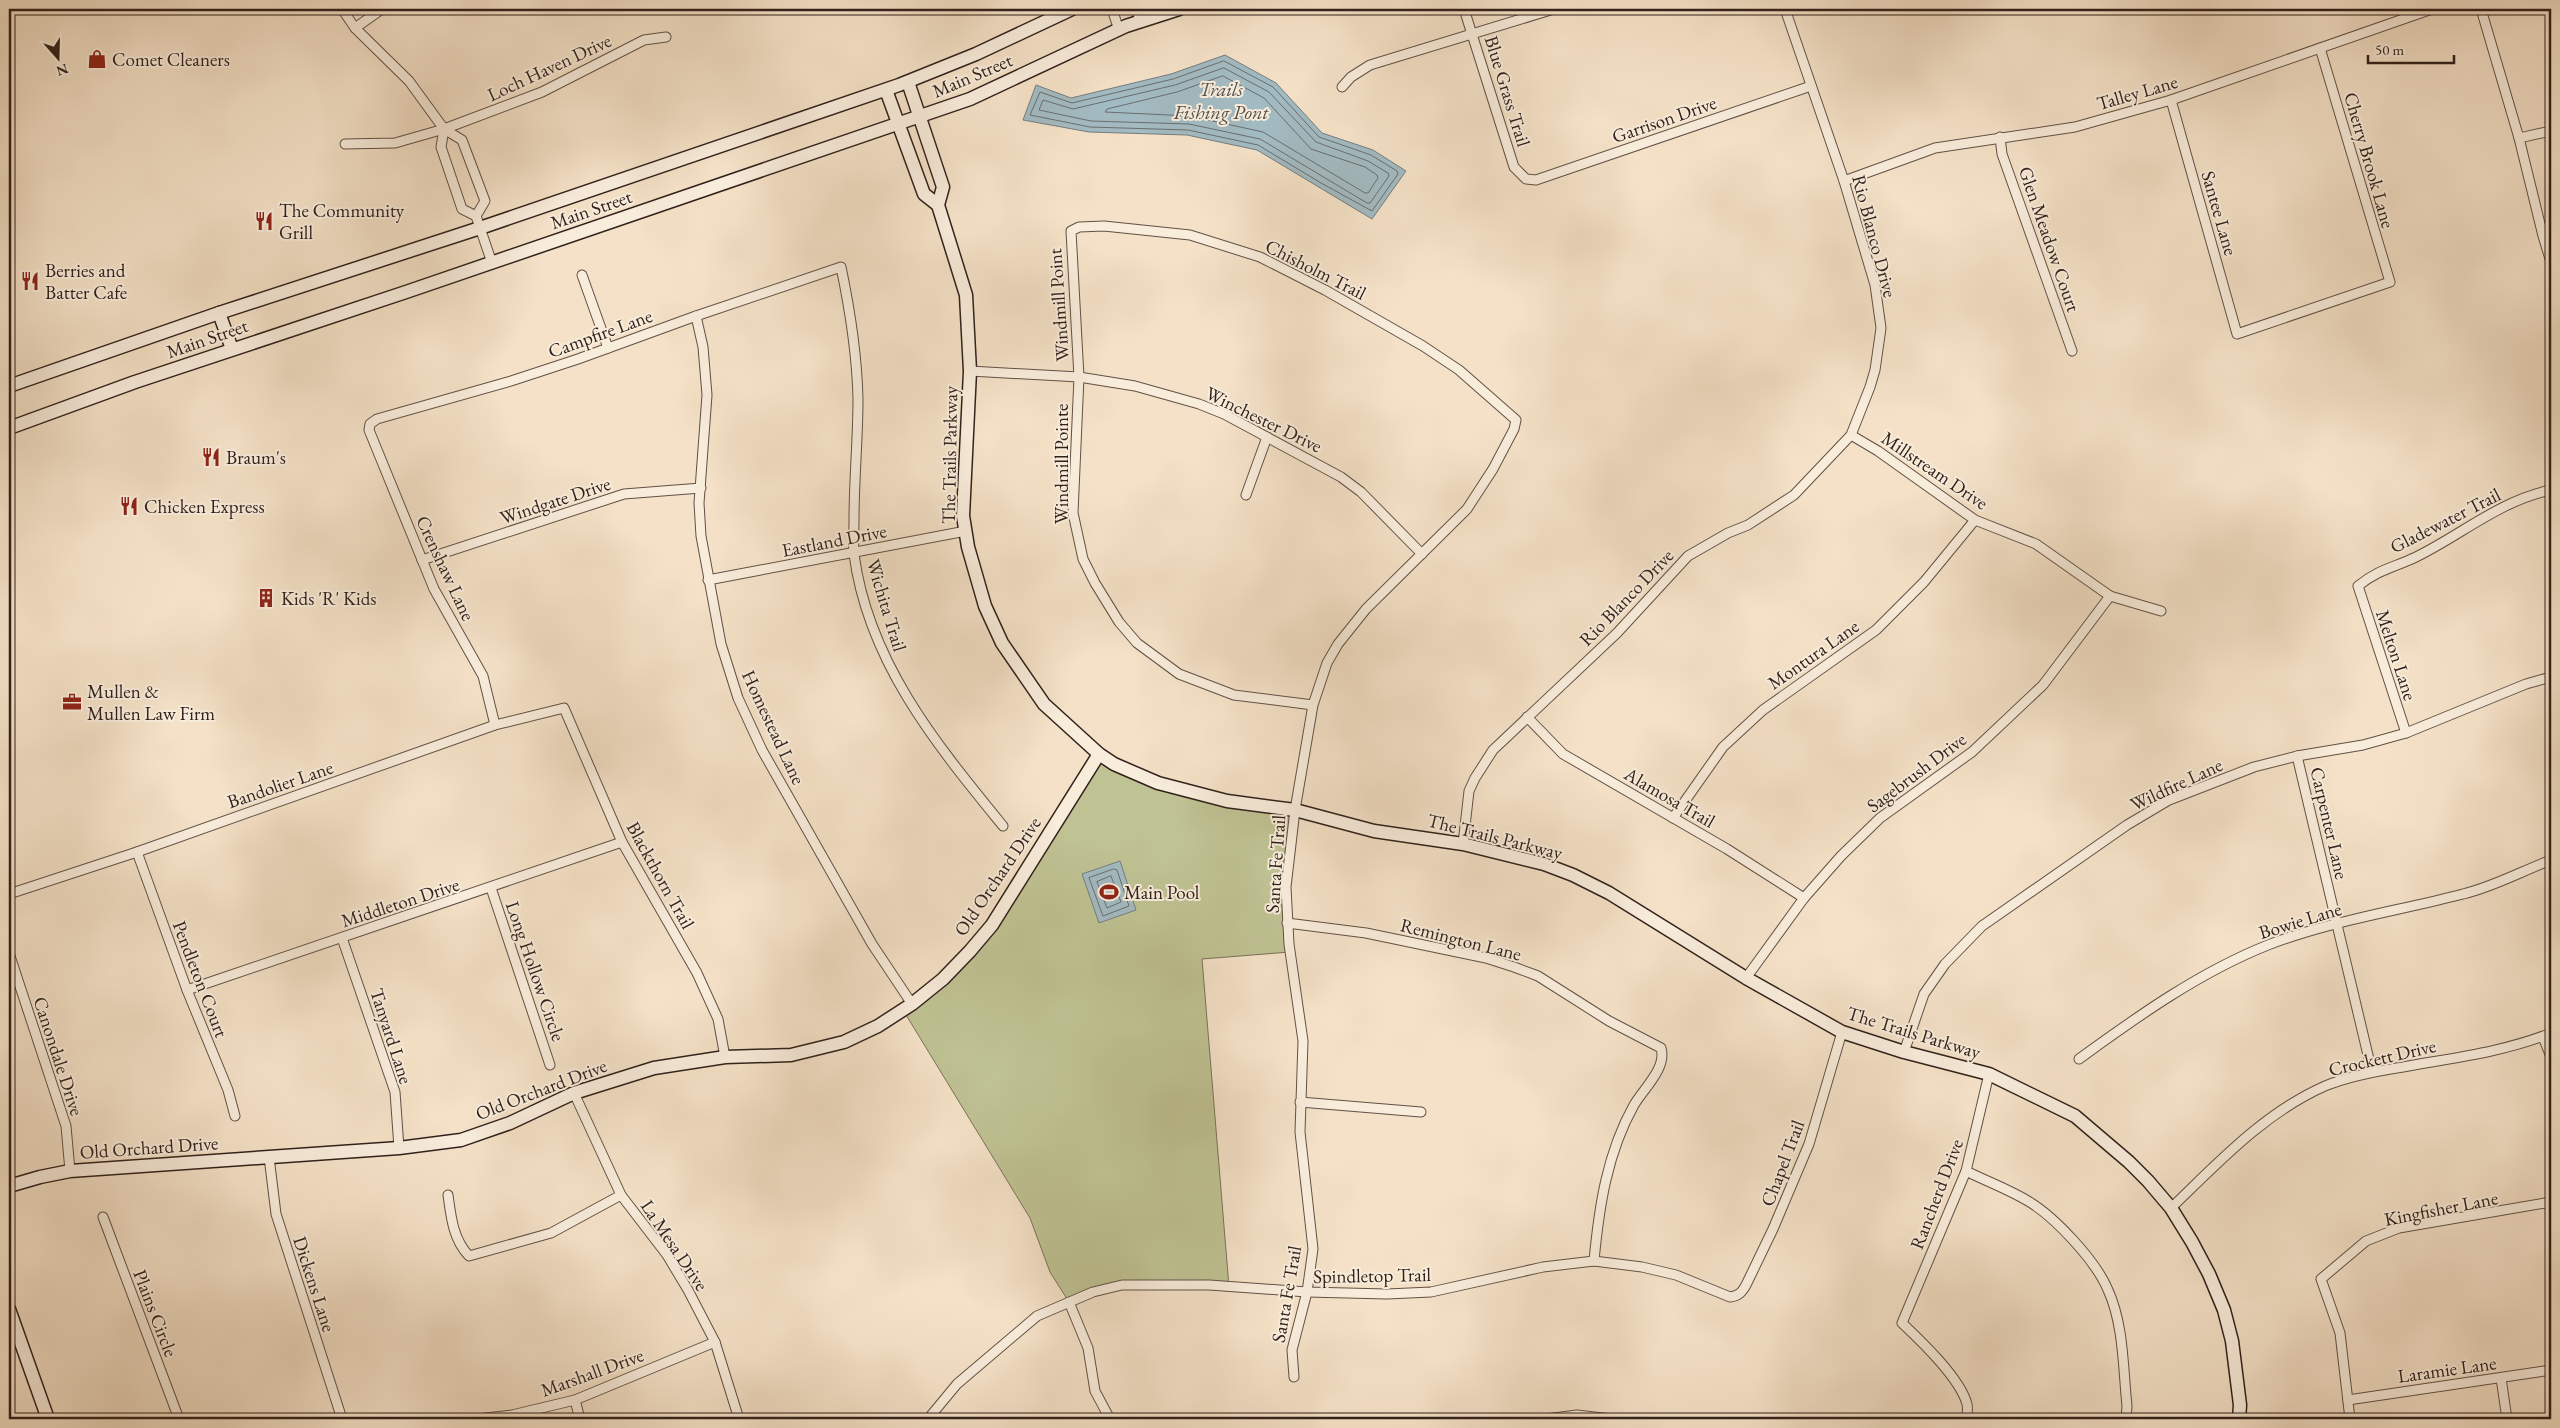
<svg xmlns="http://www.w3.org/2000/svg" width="2560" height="1428" font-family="'EB Garamond',serif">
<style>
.green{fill:#bfc293;stroke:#787257}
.water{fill:#a2bac1;stroke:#757d7f}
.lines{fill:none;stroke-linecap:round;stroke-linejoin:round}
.shore{stroke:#6a6e6e;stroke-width:1}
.street-casing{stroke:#625146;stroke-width:11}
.secondary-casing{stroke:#31211b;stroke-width:15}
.street{stroke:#f8ecdb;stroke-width:9}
.secondary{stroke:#f8ecdb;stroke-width:12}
.labels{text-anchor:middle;stroke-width:4;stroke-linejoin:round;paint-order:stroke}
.poi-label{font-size:19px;fill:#31211b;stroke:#f8ecdb;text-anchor:start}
.street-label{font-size:19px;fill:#31211b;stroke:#f8ecdb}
.water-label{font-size:20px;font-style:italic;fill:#534f4d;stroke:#f8ecdb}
</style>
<rect width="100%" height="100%" fill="#f4e1c7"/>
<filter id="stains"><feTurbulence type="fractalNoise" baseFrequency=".004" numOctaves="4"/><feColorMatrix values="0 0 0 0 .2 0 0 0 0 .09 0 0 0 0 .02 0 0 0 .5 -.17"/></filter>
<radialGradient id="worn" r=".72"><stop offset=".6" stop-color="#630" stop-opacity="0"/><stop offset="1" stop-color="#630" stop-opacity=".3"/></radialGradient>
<polygon class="green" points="1099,754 1155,782 1295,810 1286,887 1290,952 1202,959 1229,1287 1122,1285 1069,1302 1050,1272 1030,1218 903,1010 970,951"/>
<g class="water">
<polygon points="1225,55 1276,83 1322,133 1373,150 1406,171 1372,219 1257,150 1187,135 1089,132 1023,120 1036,85 1071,98 1171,74"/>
<polygon points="1120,861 1136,910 1099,923 1082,874"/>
</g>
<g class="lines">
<g class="shore">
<polygon points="1224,61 1273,87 1319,137 1371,155 1397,171 1398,174 1372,211 1321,183 1258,145 1188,130 1090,127 1030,115 1040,92 1072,103 1173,79"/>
<polygon points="1224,68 1269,92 1316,142 1368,161 1388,173 1389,176 1370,203 1367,203 1260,139 1189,124 1091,121 1039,110 1043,100 1073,109 1175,85"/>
<polygon points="1223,76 1264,98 1311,149 1365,167 1377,175 1378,178 1368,193 1365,193 1263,132 1190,116 1105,112 1107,109 1177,92"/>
<polygon points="1114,869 1117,870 1129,906 1103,916 1089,878"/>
<polygon points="1111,876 1121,902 1107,908 1097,882"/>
</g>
<g class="street-casing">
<g id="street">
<polyline points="342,9 355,28 409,81 444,129 462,140 485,201 476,216"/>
<polyline points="1112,9 1119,30"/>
<polyline points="1136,9 1141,22"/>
<polyline points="1464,9 1514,167 1526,179 1536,180 1811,86"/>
<polyline points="2481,9 2519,138 2543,236 2551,262"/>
<polyline points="355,28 382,9"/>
<polyline points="1342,87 1351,77 1370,65 1554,9"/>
<polyline points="2171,100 2237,334 2390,282 2320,48"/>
<polyline points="444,129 441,147 462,209 476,216 492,263"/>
<polyline points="2000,137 2002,154 2072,351"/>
<polyline points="2519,138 2551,131"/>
<polyline points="345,144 395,143 444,129 542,92 644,40 666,37"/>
<polyline points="1844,181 1935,148 2075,127 2171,100 2432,9"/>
<polyline points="582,275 608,348"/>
<polyline points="696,316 703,347 707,395 699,503 701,536 721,644 738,698 762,750 872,944 912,1004"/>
<polyline points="970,371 1079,377 1135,386 1199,404 1224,414 1341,477 1361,492 1422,554"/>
<polyline points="1851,435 1878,451 1975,520 2036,544 2110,596 2161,611"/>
<polyline points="1246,495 1267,437"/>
<polyline points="422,560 624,494 701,488"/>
<polyline points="708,580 966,531"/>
<polyline points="1527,717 1563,754 1727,849 1804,898"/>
<path d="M495 725 483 676 434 589 369 430 370 424 377 419 511 381 578 359 696 316 841 267C850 310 857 354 858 399 858 439 854 479 854 520 854 531 853 543 854 554 868 662 937 745 1003 826"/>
<path d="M2406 733 2358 586C2379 569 2393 568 2416 557 2461 535 2501 500 2551 490"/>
<polyline points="2297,756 2372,1072"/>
<polyline points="1673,818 1723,747 1763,710 1876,630 1924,582 1975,520"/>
<polyline points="1463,844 1469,791 1475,778 1493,750 1617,633 1688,556 1728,533 1748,525 1794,495 1851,435 1870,387 1875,370 1881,328 1875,285 1844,181 1785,9"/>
<polyline points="137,852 187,990 228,1090 235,1116"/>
<polyline points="491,888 550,1065"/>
<polyline points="9,894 137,852 495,725 564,708 622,842 697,973 718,1019 725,1057"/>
<path d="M1287 923 1366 933 1486 958 1514 967 1538 976 1609 1021 1661 1048C1667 1068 1644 1088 1634 1105 1607 1153 1599 1207 1594 1261"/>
<polyline points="342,938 395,1092 399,1148"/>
<polyline points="9,953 66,1126 70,1171"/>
<polyline points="1746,978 1804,898 1841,856 1880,818 1972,752 2043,685 2110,596"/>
<polyline points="187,990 622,842"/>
<polyline points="2543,1037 2551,1057"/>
<polyline points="1904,1052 1924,994 1945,964 1982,926 2127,825 2169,800 2254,767 2297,756 2363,745 2406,733 2526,684 2551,677"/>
<path d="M2079 1059C2138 1016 2200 972 2268 945 2330 921 2398 911 2463 894 2493 887 2522 871 2551 860"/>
<polyline points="574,1093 621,1195 667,1255 688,1290 715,1342 739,1419"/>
<polyline points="1300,1102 1421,1112"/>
<polyline points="269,1157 276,1214 342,1419"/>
<path d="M1966 1171C1986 1181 2008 1189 2028 1201 2055 1217 2096 1261 2108 1290 2124 1325 2123 1369 2127 1406L2126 1419"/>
<path d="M448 1195C451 1217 453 1239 469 1256L551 1233 621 1195"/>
<path d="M2171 1208C2219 1162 2264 1113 2325 1086 2349 1076 2377 1071 2403 1067 2452 1058 2504 1052 2551 1033"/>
<polyline points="103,1217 179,1419"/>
<polyline points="1069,1302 1088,1348 1095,1391 1110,1419"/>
<polyline points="1294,1377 1292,1350 1307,1292 1313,1249 1300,1132 1303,1041 1289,944 1286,887 1295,810 1313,705 1327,663 1338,644 1366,609 1467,509 1493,469 1514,429 1516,420 1459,370 1423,346 1325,290 1260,257 1190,235 1104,226 1079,227 1071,231 1079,377 1073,513 1083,559 1095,583 1119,622 1137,643 1179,674 1234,695 1313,705"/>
<polyline points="2501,1378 2507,1419"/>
<polyline points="575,1400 580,1419"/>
<polyline points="2348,1400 2551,1370"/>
<polyline points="477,1419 512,1415 575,1400 715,1342"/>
<path d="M928 1419 957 1384 1037 1316 1093 1292 1122 1285H1209L1307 1292 1387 1294 1431 1292 1543 1267 1594 1261 1642 1267 1676 1275 1730 1297C1739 1296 1742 1292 1746 1285L1773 1229 1809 1144 1842 1032"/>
<polyline points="1546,1419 1577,1415 1611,1419"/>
<path d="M1967 1419C1967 1415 1968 1408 1967 1404 1960 1378 1921 1341 1902 1323L1966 1171 1989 1074"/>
<polyline points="2350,1419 2340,1333 2321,1279 2366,1241 2399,1228 2551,1202"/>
</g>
</g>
<g class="secondary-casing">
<g id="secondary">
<polyline points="908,82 943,187 938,205 966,295 970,371 963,516 968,547 985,606 1002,643 1044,704 1099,754 1114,764 1158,783 1227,801 1295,810 1374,831 1463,844 1544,864 1573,875 1609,893 1746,978 1842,1032 1904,1052 1989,1074 2075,1116 2129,1162 2148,1181 2171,1208 2192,1242 2209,1274 2224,1310 2232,1341 2240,1405 2239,1419"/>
<polyline points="886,90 924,194 938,205"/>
<polyline points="219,313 232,349"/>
<polyline points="9,386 219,313 480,228 899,85 976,54 1072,9"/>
<polyline points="9,428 135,382 406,292 970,99 1126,26 1179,9"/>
<polyline points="9,1186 40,1177 70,1171 399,1148 461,1140 510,1123 574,1093 654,1068 725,1057 791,1055 844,1042 878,1026 912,1004 943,979 970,951 992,925 1099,754"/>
<polyline points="9,1309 48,1419"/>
</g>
</g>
<use href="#street" class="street"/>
<use href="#secondary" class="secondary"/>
</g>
<defs>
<g id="shop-bare" transform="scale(1.5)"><path d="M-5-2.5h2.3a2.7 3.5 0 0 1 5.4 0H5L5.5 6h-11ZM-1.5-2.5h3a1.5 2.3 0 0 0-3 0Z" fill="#8f2418" stroke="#f8ecdb" stroke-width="2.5" paint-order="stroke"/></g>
<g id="restaurant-bare" transform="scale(1.5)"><path d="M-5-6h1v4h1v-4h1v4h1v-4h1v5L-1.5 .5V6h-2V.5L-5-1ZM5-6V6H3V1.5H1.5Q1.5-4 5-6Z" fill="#8f2418" stroke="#f8ecdb" stroke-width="2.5" paint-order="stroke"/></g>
<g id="building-bare" transform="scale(1.5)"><path d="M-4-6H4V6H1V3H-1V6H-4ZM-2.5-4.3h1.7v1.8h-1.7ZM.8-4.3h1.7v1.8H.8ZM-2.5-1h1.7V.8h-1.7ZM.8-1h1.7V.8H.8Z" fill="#8f2418" stroke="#f8ecdb" stroke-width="2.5" paint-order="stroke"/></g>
<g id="office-bare" transform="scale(1.5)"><path d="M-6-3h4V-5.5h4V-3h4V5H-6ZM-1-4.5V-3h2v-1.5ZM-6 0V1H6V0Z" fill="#8f2418" stroke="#f8ecdb" stroke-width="2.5" paint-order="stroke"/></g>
<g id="stadium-bare" transform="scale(1.5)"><path d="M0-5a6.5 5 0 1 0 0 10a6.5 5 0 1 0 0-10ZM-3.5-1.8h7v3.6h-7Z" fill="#8f2418" stroke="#f8ecdb" stroke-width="2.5" paint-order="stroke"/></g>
</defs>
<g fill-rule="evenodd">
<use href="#shop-bare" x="97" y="59"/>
<use href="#restaurant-bare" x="264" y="221"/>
<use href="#restaurant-bare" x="30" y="281"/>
<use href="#restaurant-bare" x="211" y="457"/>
<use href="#restaurant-bare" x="129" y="506"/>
<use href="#building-bare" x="266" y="598"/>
<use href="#office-bare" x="72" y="702"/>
<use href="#stadium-bare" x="1109" y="892"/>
</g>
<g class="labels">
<g class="poi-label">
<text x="112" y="66">Comet Cleaners</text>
<text x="279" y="217">The Community<tspan x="279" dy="22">Grill</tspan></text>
<text x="45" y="277">Berries and<tspan x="45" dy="22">Batter Cafe</tspan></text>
<text x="226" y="464">Braum's</text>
<text x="144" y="513">Chicken Express</text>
<text x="281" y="605">Kids 'R' Kids</text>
<text x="87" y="698">Mullen &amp;<tspan x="87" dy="22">Mullen Law Firm</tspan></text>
<text x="1124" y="899">Main Pool</text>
</g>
<g class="street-label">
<text transform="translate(549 67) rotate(-25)" y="7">Loch Haven Drive</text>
<text transform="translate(972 75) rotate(-23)" y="7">Main Street</text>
<text transform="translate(1508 91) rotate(73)" y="7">Blue Grass Trail</text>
<text transform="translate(2137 92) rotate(-16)" y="7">Talley Lane</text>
<text transform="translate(1664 119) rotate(-19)" y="7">Garrison Drive</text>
<text transform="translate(2370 160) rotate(74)" y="7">Cherry Brook Lane</text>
<text transform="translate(591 209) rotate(-19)" y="7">Main Street</text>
<text transform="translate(2220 213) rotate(74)" y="7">Santee Lane</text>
<text transform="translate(1875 236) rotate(75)" y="7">Rio Blanco Drive</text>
<text transform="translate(2050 239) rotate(71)" y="7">Glen Meadow Court</text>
<text transform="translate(1316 269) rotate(27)" y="7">Chisholm Trail</text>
<text transform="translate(1058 305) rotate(-94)" y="7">Windmill Point</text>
<text transform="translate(600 333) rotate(-20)" y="7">Campfire Lane</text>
<text transform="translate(207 338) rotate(-19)" y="7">Main Street</text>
<text transform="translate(1264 419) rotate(26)" y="7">Winchester Drive</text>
<text transform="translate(949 455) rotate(-89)" y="7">The Trails Parkway</text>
<text transform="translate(1061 464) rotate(-90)" y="7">Windmill Pointe</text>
<text transform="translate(1935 470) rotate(34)" y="7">Millstream Drive</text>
<text transform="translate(555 500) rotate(-18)" y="7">Windgate Drive</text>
<text transform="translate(2445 520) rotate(-27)" y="7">Gladewater Trail</text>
<text transform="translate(834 540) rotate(-11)" y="7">Eastland Drive</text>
<text transform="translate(446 568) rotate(65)" y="7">Crenshaw Lane</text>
<text transform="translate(1626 597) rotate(-46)" y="7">Rio Blanco Drive</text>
<text transform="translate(887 605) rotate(73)" y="7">Wichita Trail</text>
<text transform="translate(1813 654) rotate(-35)" y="7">Montura Lane</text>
<text transform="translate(2397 655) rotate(72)" y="7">Melton Lane</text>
<text transform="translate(774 727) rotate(65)" y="7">Homestead Lane</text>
<text transform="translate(1916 772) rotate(-37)" y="7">Sagebrush Drive</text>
<text transform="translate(280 784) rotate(-19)" y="7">Bandolier Lane</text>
<text transform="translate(2176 784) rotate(-25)" y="7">Wildfire Lane</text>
<text transform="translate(1670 797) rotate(30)" y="7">Alamosa Trail</text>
<text transform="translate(2330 823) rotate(77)" y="7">Carpenter Lane</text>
<text transform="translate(1495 836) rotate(14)" y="7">The Trails Parkway</text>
<text transform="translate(1275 864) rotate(-86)" y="7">Santa Fe Trail</text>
<text transform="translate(661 875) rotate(61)" y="7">Blackthorn Trail</text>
<text transform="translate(997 876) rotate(-56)" y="7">Old Orchard Drive</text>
<text transform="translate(400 902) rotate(-18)" y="7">Middleton Drive</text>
<text transform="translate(2300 920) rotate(-17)" y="7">Bowie Lane</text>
<text transform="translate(1461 939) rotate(14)" y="7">Remington Lane</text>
<text transform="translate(536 971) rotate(71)" y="7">Long Hollow Circle</text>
<text transform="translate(201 979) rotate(69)" y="7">Pendleton Court</text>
<text transform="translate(1914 1032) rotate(17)" y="7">The Trails Parkway</text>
<text transform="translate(392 1036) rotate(72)" y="7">Tanyard Lane</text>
<text transform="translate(59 1056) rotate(72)" y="7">Canondale Drive</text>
<text transform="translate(2382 1057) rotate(-13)" y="7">Crockett Drive</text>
<text transform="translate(541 1089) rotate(-21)" y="7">Old Orchard Drive</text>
<text transform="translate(149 1147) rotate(-4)" y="7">Old Orchard Drive</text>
<text transform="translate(1782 1163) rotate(-69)" y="7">Chapel Trail</text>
<text transform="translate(1936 1194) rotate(-69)" y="7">Rancherd Drive</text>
<text transform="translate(2441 1208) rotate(-11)" y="7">Kingfisher Lane</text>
<text transform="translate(675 1245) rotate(56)" y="7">La Mesa Drive</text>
<text transform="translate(1372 1275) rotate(-1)" y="7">Spindletop Trail</text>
<text transform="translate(315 1284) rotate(72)" y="7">Dickens Lane</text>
<text transform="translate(1286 1294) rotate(-80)" y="7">Santa Fe Trail</text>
<text transform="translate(156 1313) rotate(69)" y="7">Plains Circle</text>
<text transform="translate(2447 1369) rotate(-8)" y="7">Laramie Lane</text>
<text transform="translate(592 1372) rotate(-20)" y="7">Marshall Drive</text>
</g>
<g class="water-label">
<text x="1221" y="96">Trails<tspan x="1221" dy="23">Fishing Pont</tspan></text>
</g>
</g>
<rect width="2560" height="1428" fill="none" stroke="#f4e1c7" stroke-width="30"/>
<rect x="10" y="10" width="2540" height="1408" fill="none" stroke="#31211b" stroke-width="2.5"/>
<rect x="15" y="15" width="2530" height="1398" fill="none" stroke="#31211b"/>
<g transform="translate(58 58) rotate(160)" stroke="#f8ecdb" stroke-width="4" paint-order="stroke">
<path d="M0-4L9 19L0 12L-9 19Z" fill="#31211b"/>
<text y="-8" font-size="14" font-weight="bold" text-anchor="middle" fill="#31211b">N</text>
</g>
<path d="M2368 55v8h86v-8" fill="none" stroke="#31211b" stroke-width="2.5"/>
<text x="2375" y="55" font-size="15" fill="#31211b" stroke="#f8ecdb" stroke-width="4" paint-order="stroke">50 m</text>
<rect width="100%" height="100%" filter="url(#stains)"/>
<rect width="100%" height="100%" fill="url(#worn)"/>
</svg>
